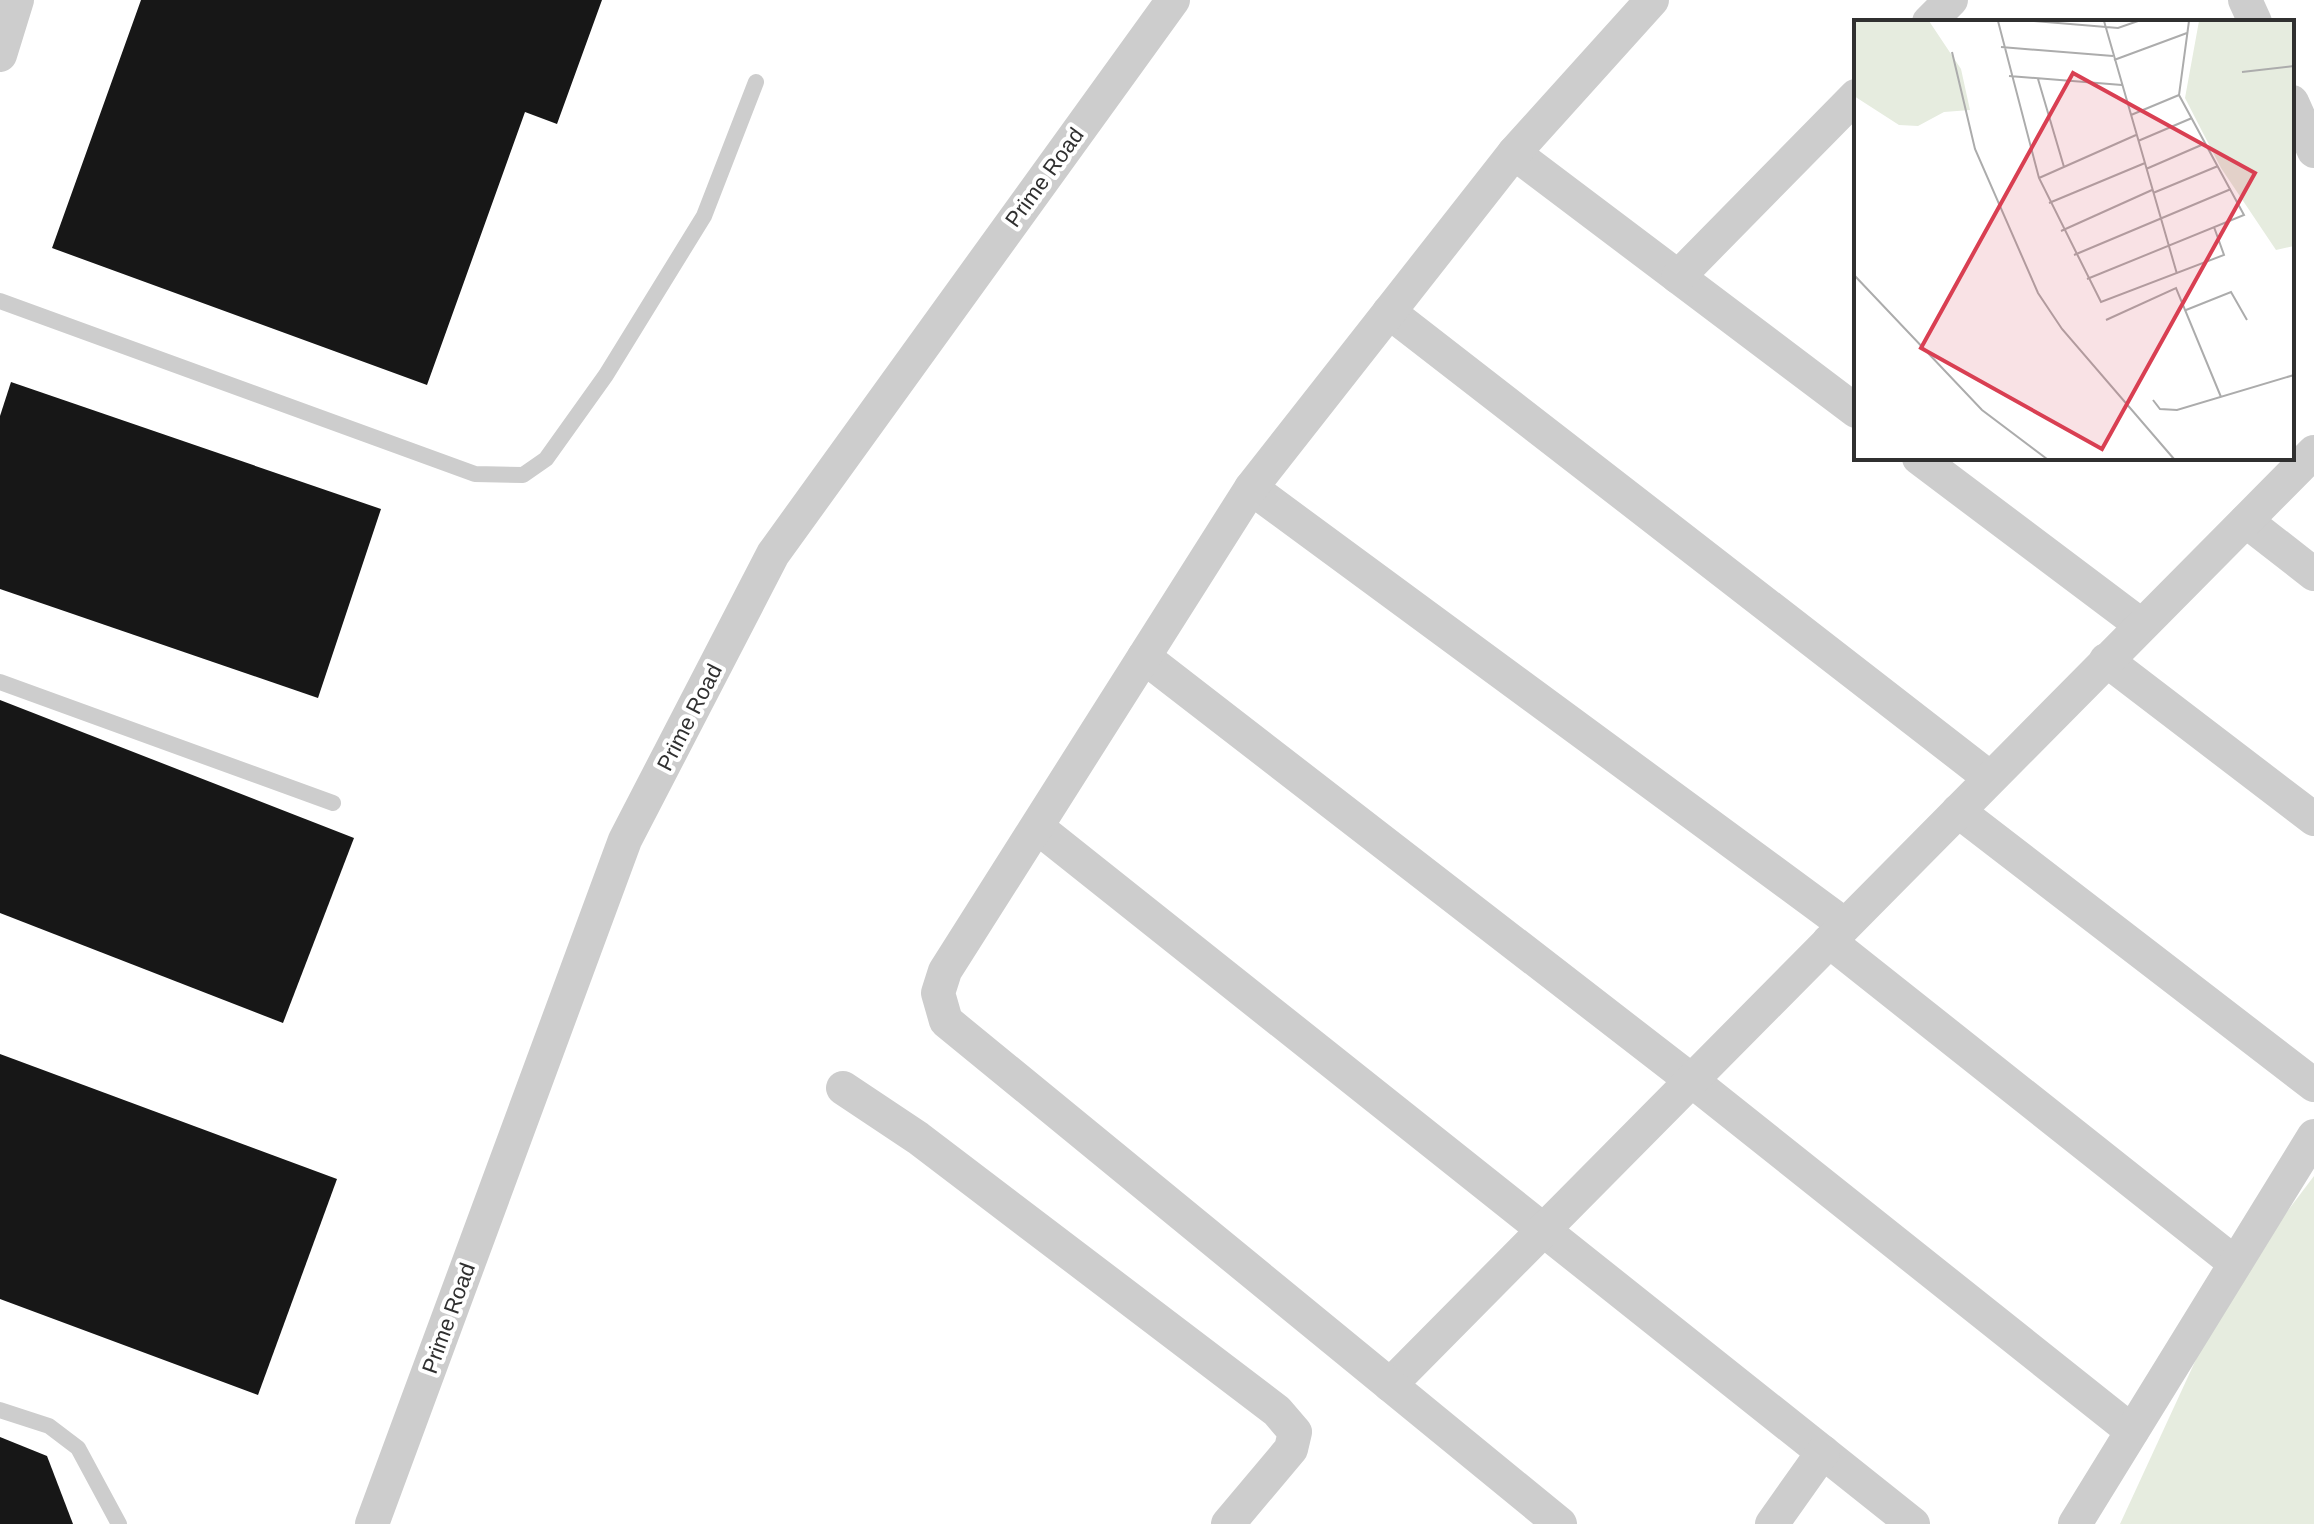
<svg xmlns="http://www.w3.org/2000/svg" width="2314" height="1524" font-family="Helvetica,sans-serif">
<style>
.green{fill:#e6ecdf}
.building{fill:#171717}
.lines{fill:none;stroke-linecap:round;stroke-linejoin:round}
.service{stroke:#cdcdcd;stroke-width:16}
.minor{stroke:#cdcdcd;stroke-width:34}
.labels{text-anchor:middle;stroke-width:8;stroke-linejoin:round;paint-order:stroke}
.street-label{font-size:22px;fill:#303030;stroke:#fff}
.inset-road{fill:none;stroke:#acacac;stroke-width:2}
.view{fill:#d93f52;fill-opacity:0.15;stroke:#d93f52;stroke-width:4}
.inset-edge{fill:none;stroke:#303030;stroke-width:4}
</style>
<rect width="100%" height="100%" fill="#fff"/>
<polygon class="green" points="2314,1176 2314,1524 2120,1524 2229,1288"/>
<g class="building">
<polygon points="141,0 602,0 557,124 525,112 427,385 52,248"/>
<polygon points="11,382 381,509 318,698 0,589 0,416"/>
<polygon points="0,700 354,838 283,1023 0,913"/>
<polygon points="0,1054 337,1179 258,1395 0,1299"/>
<polygon points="0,1437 47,1456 73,1524 0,1524"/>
</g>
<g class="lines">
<g class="service">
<polyline points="0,301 475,474 523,475 546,459 606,375 704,216 756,82"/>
<polyline points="0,682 333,803"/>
<polyline points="0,1410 49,1426 78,1448 119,1524"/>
</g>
<g class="minor">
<polyline points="2245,0 2255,22"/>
<polyline points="1929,22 1951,0"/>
<polyline points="0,55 17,0"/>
<polyline points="2292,102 2314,151"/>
<polyline points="1514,153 1856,411"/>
<polyline points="1678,277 1856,96"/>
<polyline points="1389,312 1990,778"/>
<polyline points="1919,458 2141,625"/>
<polyline points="1251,488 1845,925"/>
<polyline points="2246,521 2314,574"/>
<polyline points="1144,657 1691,1080 2132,1431"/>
<polyline points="2106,660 2314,819"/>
<polyline points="1958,811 2314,1085"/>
<polyline points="1037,827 1913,1524"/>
<polyline points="1829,941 2235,1263"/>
<polyline points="843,1088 918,1138 1277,1411 1295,1432 1291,1449 1228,1524"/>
<polyline points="1390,1385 2314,452"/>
<polyline points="372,1524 625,840 773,554 1173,0"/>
<polyline points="1560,1524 946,1021 938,993 945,971 1251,488 1514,153 1652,0"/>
<polyline points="1772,1524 1823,1452"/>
<polyline points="2075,1524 2314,1136"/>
</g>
</g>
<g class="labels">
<g class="street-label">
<text transform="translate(1044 177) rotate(-54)" y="8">Prime Road</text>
<text transform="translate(689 717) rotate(-63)" y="8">Prime Road</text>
<text transform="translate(448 1318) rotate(-70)" y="8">Prime Road</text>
</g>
</g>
<g transform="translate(1854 20)">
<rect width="440" height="440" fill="#fff"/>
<path d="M0 1H75L107 49 116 90 90 92 64 106 45 105 0 76ZM345 1H440V226L422 230 367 148 331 78Z" fill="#e6ecdf"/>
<path class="inset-road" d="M144 1 185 158 247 282 370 235 360 207M180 1 264 8 284 1M250 1 323 254M147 27 259 36M98 32 121 129 184 273 208 309 320 439M260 40 333 13M388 52 440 46M155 56 268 65M184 59 210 147M277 95 325 75M284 121 338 98M292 149 352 123M185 158 282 115M299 173 364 146M195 183 291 143M207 211 298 170M220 235 377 169M0 255 128 390 193 439M233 259 390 195 325 75 335 1M332 290 377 272 393 300M252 300 322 268 367 377M299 380 306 389 323 390 440 355"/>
<path class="view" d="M219 53 401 153 248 429 67 328Z"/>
<rect width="440" height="440" class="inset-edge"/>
</g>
</svg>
